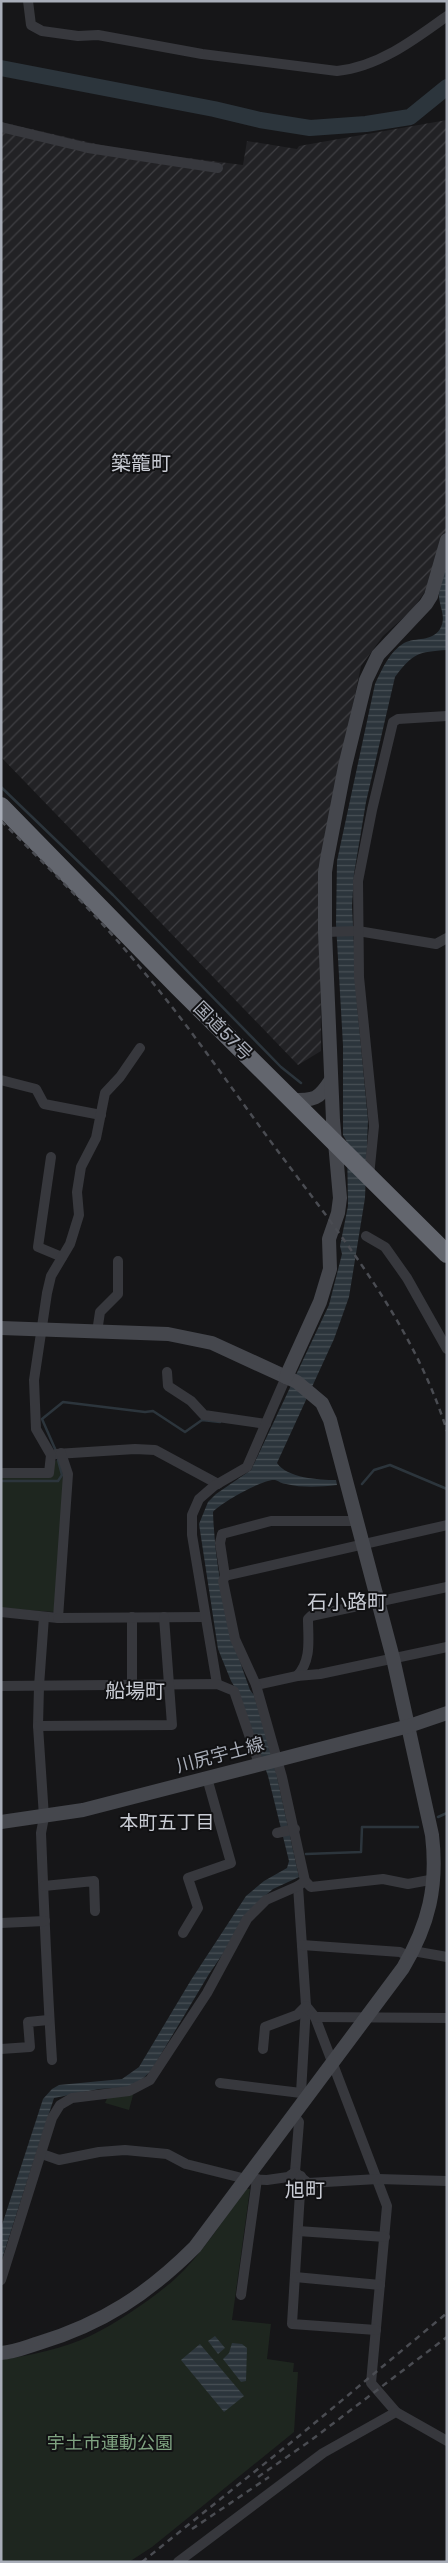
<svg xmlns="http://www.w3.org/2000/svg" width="448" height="2563" font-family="Rubik,'Noto Sans JP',sans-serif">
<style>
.industrial{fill:url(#industrial-furrows)}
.park{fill:#1e261f}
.water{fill:url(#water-rules)}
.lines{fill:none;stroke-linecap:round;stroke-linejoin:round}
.stream{stroke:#2c353c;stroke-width:2.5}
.river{stroke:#2c353c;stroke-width:16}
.street{stroke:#37383d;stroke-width:10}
.secondary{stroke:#45474d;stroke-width:14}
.highway{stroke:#63666e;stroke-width:18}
.rail{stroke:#4a4c52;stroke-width:2.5;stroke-dasharray:6 5;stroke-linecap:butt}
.labels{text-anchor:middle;stroke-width:4;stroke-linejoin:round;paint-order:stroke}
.street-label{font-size:18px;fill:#a8adb8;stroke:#111113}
.park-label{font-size:18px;fill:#7fa381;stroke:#111113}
.neighbourhood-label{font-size:19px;fill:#c9ccd4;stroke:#111113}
.quarter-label{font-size:20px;fill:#c9ccd4;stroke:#111113}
</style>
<defs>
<pattern id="industrial-furrows" width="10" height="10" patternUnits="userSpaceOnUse" patternTransform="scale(1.25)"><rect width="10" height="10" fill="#222225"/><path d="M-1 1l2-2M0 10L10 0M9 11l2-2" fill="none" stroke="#3f3f43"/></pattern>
<pattern id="water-rules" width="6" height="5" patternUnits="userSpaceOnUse" patternTransform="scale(1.25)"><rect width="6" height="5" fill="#2c353c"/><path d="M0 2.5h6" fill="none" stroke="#485056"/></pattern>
</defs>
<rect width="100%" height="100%" fill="#161618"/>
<polygon class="industrial" points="447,120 447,529 426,590 413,609 383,636 361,666 320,862 321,1051 298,1065 1,757 1,122 118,149 243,165 247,141 297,149 299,146"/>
<g class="park">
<polygon points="57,1460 62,1464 64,1477 54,1612 1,1608 1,1475 50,1475 53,1463"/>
<polygon points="129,2091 133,2095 129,2110 105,2103 109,2094"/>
<path d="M245 2189H250L232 2320 271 2324 267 2359 294 2363 293 2372H298L294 2432 152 2547 129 2562H1V2360C30 2355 63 2349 90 2336 117 2323 152 2299 175 2279 203 2253 224 2219 245 2189Z"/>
</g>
<g class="water">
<path d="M447 564V650C418 652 413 653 395 677L366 802 354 874 352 906 357 1004 368 1120 365 1198 349 1297 334 1339 277 1463C287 1478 319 1480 336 1480L337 1485C320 1487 303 1488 286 1484 282 1484 279 1481 275 1480 265 1478 220 1503 213 1512 215 1573 229 1633 250 1690L254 1695 272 1754 299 1877 273 1889 259 1901 209 1974 151 2071 138 2083 129 2087 99 2089 54 2098 1 2262V2228L43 2099 52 2089 59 2085 122 2079 139 2067 191 1980 246 1896 264 1881 287 1868 289 1861 268 1776 239 1694 231 1681 218 1649 199 1524 208 1502 216 1494 251 1470 329 1305 342 1254 340 1246 348 1206 347 1142 343 1135V1045L336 924 337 861 375 684C382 669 390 651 404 643 416 637 432 642 440 629 447 617 439 607 439 595 440 585 444 574 447 564Z"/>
<polygon points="215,2336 225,2348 218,2354 208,2341"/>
<polygon points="232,2343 242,2344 247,2348 246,2381 241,2382 223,2359 229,2353"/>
<polygon points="200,2344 244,2396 224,2412 181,2360"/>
</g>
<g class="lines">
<g class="stream">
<polyline points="1,787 113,895 281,1067 301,1083"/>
<polyline points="56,1451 42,1419 63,1402 145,1412 153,1411 185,1432 202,1420 220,1422"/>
<polyline points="1,1481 58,1481 62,1475 58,1460"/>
<polyline points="362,1484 374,1470 390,1465 447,1489"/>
<polyline points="438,1817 447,1813"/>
<polyline points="306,1854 361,1852 362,1827 418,1827"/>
</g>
<polyline class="river" points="1,68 214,109 260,120 310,128 366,124 410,117 447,87"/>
<g class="street">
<path d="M28 1 31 25 42 31 78 36 98 35 202 54 337 71C378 67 414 40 447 16"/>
<polyline points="1,127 88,148 218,168"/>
<polyline points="325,932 358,931 436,944 447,938"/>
<polyline points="1,1080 36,1089 44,1104 101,1115"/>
<polyline points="51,1157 38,1247 62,1257"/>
<polyline points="369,1176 374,1126 359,977 358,881 372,810 393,722 398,719 447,716"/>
<polyline points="366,1236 385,1247 407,1278 447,1349"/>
<polyline points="97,1332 100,1312 118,1294 118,1261"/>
<polyline points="167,1372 168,1386 191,1401 204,1415 266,1424"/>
<polyline points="56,1454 135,1449 155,1450 218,1484"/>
<polyline points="1,1473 49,1473 51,1455 36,1429 34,1380 47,1293 51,1276 70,1244 79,1215 77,1192 81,1167 96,1138 105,1093 120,1077 140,1048"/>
<polyline points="225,1576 447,1525"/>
<polyline points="1,1612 58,1618 68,1474 61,1453"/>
<path d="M44 1617 39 1686 38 1726 44 1817 41 1833C44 1909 47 1984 52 2060"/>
<polyline points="132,1617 132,1686"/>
<polyline points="58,1618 204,1617"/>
<path d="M297 1676C312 1660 308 1639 308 1619L311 1616 447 1587"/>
<polyline points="217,1684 192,1535 192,1515 199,1499 214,1486 247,1467 286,1377"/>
<polyline points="256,1685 297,1676 320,1674 447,1647"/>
<polyline points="1,1686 217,1684 234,1691 259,1764"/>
<polyline points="38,1726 172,1725 164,1617"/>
<polyline points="277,1833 295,1829"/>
<polyline points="305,1881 311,1887 383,1879 408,1884 435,1879"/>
<polyline points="44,1886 94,1881 95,1911"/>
<polyline points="298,1886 306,2006 301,2093 305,2097"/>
<polyline points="1,1923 45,1921"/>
<polyline points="183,1933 198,1908 188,1878 231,1863 207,1778"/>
<polyline points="302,1945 400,1952 410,1957"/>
<polyline points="413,1951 447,1957"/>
<polyline points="306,2006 315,2017 387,2206 371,2383 396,2412"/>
<polyline points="315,2017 447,2018"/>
<polyline points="1,2049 30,2047 28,2022 48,2020"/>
<polyline points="263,2049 265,2027 297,2015 306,2006"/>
<polyline points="220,2083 301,2093"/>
<polyline points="293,2114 299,2122 295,2172 308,2183 378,2179 447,2181"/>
<polyline points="42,2154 59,2160 99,2152 125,2150 167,2154 186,2164 246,2179 267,2180 288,2177 295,2172"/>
<polyline points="301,2176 292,2324 376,2330"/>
<polyline points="298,2231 385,2237"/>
<polyline points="295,2277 380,2285"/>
<polyline points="1,2280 52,2118 60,2105 72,2098 129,2091 150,2080 207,1993 247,1919 266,1900 298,1886 305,1881 282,1777 256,1685 235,1639 223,1581 225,1576 220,1543 222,1534 271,1521 356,1521"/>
<polyline points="241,2295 257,2179"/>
<polyline points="178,2562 323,2453 396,2412 447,2441"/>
</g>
<g class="secondary">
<path d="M291 1100C315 1100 318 1100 331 1080"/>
<path d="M1 1328 168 1334 212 1343 297 1382 322 1403 330 1420 393 1658 432 1835C438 1886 429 1924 403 1968L195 2247C148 2294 102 2324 39 2343 26 2347 15 2352 1 2353"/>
<polyline points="286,1377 320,1302 330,1269 329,1239 338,1213 340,1198 333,1120 325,932 325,872 327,859 345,766 366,680 378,655 426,604 431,596 447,540"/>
<polyline points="1,1822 83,1810 409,1726 447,1713"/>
</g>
<polyline class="highway" points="1,806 178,987 447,1254"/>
<g class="rail">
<path d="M1 821C49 868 96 914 138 965 189 1025 233 1091 280 1154 345 1241 414 1326 447 1431"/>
<polyline points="258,2477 310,2441 447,2337"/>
<polyline points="192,2529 269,2477"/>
<polyline points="142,2562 299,2436 447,2313"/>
</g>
</g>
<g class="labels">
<g class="street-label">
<text transform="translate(223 1031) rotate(45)" y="6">国道57号</text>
<text transform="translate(220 1755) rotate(-15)" y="6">川尻宇土線</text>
</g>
<g class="park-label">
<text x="110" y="2449">宇土市運動公園</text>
</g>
<g class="neighbourhood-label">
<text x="167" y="1829">本町五丁目</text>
</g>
<g class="quarter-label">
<text x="141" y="470">築籠町</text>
<text x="347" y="1609">石小路町</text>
<text x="135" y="1698">船場町</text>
<text x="305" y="2197">旭町</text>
</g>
</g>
<rect width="448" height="2563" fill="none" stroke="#a8adb8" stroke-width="5"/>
</svg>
